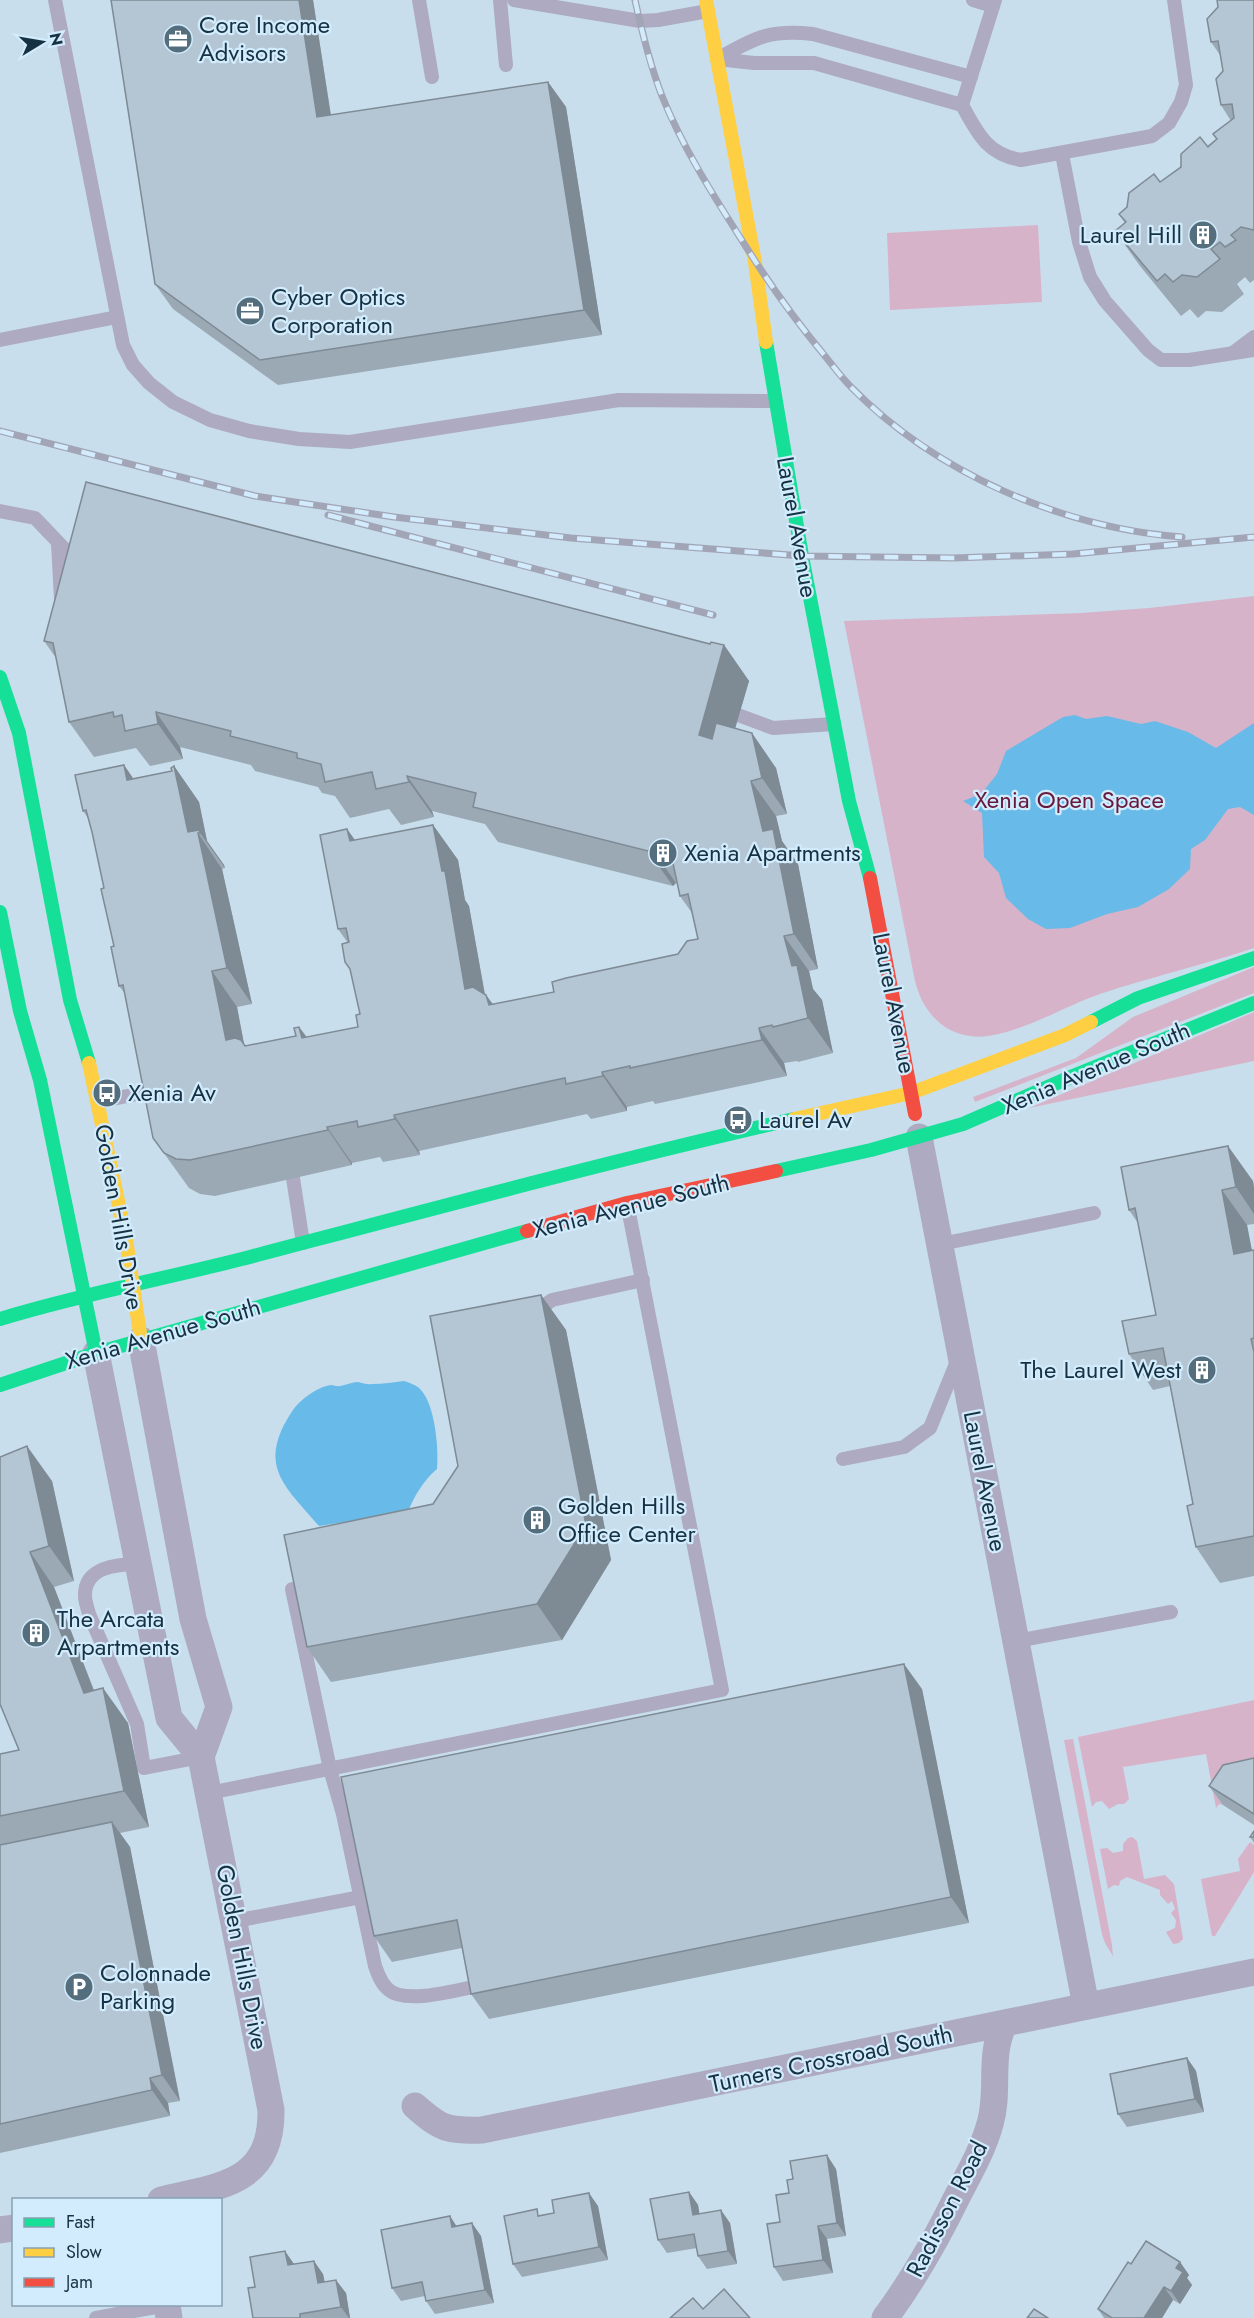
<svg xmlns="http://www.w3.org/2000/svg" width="1254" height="2318" font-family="Jost,sans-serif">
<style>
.green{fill:#d7b3c9}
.water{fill:#68bae8}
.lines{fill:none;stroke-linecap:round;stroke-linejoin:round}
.lane{stroke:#adaac1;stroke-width:14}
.street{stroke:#adaac1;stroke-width:27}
.fast{stroke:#16e098;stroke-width:14}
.slow{stroke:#ffcf43;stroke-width:14}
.jam{stroke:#f24e42;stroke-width:14}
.rail-casing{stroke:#a2a5b6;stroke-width:7}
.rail{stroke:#d2ecfd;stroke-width:4.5;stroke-dasharray:14;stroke-linecap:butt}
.wall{fill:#9ba9b5}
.shaded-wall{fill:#7e8a94}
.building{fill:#b4c5d3;stroke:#7e8a94;stroke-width:1.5}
.labels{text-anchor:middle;stroke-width:4.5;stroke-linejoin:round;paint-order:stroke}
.poi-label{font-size:24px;fill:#153142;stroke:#d2ecfd;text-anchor:start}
.street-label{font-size:24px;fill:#153142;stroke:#d2ecfd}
.park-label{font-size:24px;fill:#67193c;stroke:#d2ecfd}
</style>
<rect width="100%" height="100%" fill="#c8deec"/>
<g class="green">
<polygon points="1038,225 1042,302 890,310 887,233"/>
<path d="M1254 596V948C1203 965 1151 977 1100 994 1064 1006 1006 1042 970 1036 940 1032 922 1009 915 981L844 621 1081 613 1149 608Z"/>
<polygon points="1254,967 1254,993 975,1102 973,1097 1076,1058 1133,1017"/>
<polygon points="1254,1012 1254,1061 1029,1108"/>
<polygon points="1254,1700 1254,1781 1236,1784 1223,1805 1219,1804 1216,1808 1206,1754 1123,1767 1129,1799 1124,1804 1118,1804 1109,1809 1102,1801 1096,1802 1092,1807 1078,1737"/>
<polygon points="1073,1739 1112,1945 1113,1956 1105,1943 1102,1934 1064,1740"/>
<polygon points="1132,1837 1137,1841 1144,1879 1165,1875 1174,1884 1183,1939 1179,1943 1173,1944 1166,1932 1175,1928 1176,1920 1171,1913 1175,1909 1172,1901 1168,1904 1160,1895 1160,1890 1127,1877 1120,1881 1119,1886 1114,1885 1108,1889 1100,1849 1107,1848 1113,1853 1123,1851 1123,1844 1128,1838"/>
<polygon points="1250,1842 1254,1845 1254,1872 1215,1936 1212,1936 1201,1879 1240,1871 1238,1859"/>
</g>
<g class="water">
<polygon points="1075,715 1086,719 1107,716 1141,724 1155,721 1188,732 1216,748 1254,723 1254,815 1240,807 1228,809 1205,840 1191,849 1190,869 1169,889 1138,907 1107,914 1070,928 1046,929 1028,919 1006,898 999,873 984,857 982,813 963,801 981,794 997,774 1006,751 1063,717"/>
<path d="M404 1381C410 1383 417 1385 421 1390 435 1405 439 1449 437 1469 424 1480 414 1496 408 1512L319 1526C284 1485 256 1465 293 1410 301 1399 317 1387 331 1385 334 1385 337 1387 340 1386 346 1385 352 1382 358 1382 363 1383 367 1385 372 1384 383 1384 394 1382 404 1381Z"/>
</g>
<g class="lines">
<g class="lane">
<polyline points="55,0 123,345 133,365 149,383 173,402 210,420 249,431 299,439 350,442 619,400 775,401"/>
<polyline points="419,0 432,77"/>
<polyline points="500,0 506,65"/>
<polyline points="514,0 640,21 658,20 708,11"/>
<polyline points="973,0 993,6"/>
<path d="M971 77 813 34C769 29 755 38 717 59L754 63H814L962 105C978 134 987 154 1021 160L1152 136 1169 123 1181 102 1186 85 1174 0"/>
<polyline points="962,105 995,0"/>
<polyline points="1062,154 1079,242 1090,277 1105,301 1148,350 1161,360 1189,360 1254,350"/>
<polyline points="0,340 117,317"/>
<polyline points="1234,352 1254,337"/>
<polyline points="0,511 35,518 79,564"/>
<polyline points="58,543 61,599"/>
<polyline points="738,715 773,728 834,724"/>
<polyline points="98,1102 161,1089"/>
<polyline points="293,1178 303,1243"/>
<polyline points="941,1244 1094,1213"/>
<polyline points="536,1317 538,1310 552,1300 643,1280"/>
<polyline points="843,1459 904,1447 930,1428 958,1359"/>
<path d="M139 1564C117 1564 84 1567 85 1596 85 1602 88 1609 89 1614L137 1724 144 1768 201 1757"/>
<path d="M292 1589 330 1769 343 1814 375 1966C378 1974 381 1984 389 1990 406 2005 461 1989 482 1985"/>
<polyline points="1016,1641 1171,1612"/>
<polyline points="209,1793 722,1690 627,1203"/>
<polyline points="235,1921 361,1897"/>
<polyline points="96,2318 167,2305"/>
</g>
<g class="street">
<polyline points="919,1137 1086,2006"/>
<polyline points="141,1340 193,1619 219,1707 201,1757"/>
<path d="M96 1353 169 1718 201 1757 271 2110C272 2185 218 2186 161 2200"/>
<path d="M415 2106C441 2129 447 2131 482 2130L1254 1972"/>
<polyline points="0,2230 14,2228"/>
<polyline points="167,2304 169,2318"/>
<path d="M885 2318C914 2279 937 2238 958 2195 970 2172 983 2149 990 2124 1000 2090 988 2057 1004 2024"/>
</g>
<g class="fast">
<polyline points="766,342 802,556 849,801 870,878"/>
<polyline points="0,677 19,733 70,1000 89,1063"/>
<polyline points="0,912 20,1011 40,1080 96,1353"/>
<polyline points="1091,1022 1138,998 1254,958"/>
<polyline points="776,1171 871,1150 963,1124 1073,1076 1254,1003"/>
<path d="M0 1319C81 1294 164 1279 246 1258 428 1210 610 1161 794 1119"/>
<polyline points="0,1385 96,1353 527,1231"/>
</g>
<g class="slow">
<polyline points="706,0 755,262 766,342"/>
<polyline points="89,1063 126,1239 141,1340"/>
<polyline points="794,1119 911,1093 1065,1035 1091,1022"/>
</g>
<g class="jam">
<polyline points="870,878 915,1114"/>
<polyline points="527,1231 627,1203 776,1171"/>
</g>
<g class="rail-casing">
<g id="rail">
<path d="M635 0C642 32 650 65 662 96 683 148 713 195 743 242 768 282 795 320 825 356 833 366 841 377 851 387 936 473 1062 528 1182 537"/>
<polyline points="0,431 255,496 394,517 571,538 802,556 954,558 1073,554 1254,537"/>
<polyline points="328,515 713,615"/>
</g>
</g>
<use href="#rail" class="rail"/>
</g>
<g class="wall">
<polygon points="111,0 313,0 331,115 548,82 566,107 602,335 278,385 173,309 155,284"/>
<polygon points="1254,0 1254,280 1250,283 1245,277 1237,284 1244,294 1222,312 1206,311 1198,318 1190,309 1181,316 1140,266 1115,231 1125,223 1119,214 1216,139 1231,121 1221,105 1223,71 1220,55 1211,42"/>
<polygon points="44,641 710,644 724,645 749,681 735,728 776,768 787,814 776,816 782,841 798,864 818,969 809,971 813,989 822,1000 833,1053 798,1062 797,1061 784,1063 787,1076 655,1104 653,1101 627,1107 627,1111 591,1119 587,1114 419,1151 420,1155 383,1162 380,1157 352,1163 352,1165 215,1196 200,1194 189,1188 153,1138 126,995 119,986 114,946 104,888 92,832 88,818 83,811 124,765 133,779 172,771 174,766 199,802 207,841 224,865 225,868 222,869 252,1004 237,1007 244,1044 245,1046 296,1036 299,1027 307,1037 358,1027 360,1014 348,943 338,929 347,829 355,840 433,825 458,860 465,900 469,906 485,994 493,1004 554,992 678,954 698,939 692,913 680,896 677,883 676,883 673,886 498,842 485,824 432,811 434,817 401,825 389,809 350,818 335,796 322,793 318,787 255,771 251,765 180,747 183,759 150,766 136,748 94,757 69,722 56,658"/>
<polygon points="1253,1181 1254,1188 1254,1224 1247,1225 1252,1251 1254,1250 1254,1576 1220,1583 1196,1547 1193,1504 1170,1386 1153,1390 1129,1354 1156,1315 1138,1223 1129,1210"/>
<polygon points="541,1295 566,1330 611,1560 562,1640 331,1682 307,1647 433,1504 458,1466"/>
<polygon points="0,1457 52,1481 74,1581 54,1587 94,1690 128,1723 149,1827 120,1833 130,1847 180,2101 168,2103 170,2116 0,2153 0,1754 19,1750"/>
<polygon points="922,1689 969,1923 489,2019 471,1994 462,1948 392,1962 374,1936"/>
<polygon points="1254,1758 1254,1825 1223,1805 1209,1786"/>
<polygon points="1254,1831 1254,1843 1250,1837"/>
<polygon points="1187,2058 1196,2071 1204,2112 1127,2127 1118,2114"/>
<polygon points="836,2169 846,2236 827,2239 833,2273 783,2281 774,2267 780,2222 793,2179"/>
<polygon points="689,2192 698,2205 699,2214 730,2223 737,2264 707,2269 698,2256 697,2248 667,2253 658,2240"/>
<polygon points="598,2206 608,2260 522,2277 513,2264 541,2215"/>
<polygon points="456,2226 481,2236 494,2303 435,2314 426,2301 425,2296 401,2301 392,2288"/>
<polygon points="1180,2262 1189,2275 1187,2278 1192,2285 1180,2304 1173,2300 1162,2318 1104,2318 1098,2309 1131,2264"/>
<polygon points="294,2264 323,2274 325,2282 346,2293 350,2318 253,2318 255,2287"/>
</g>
<g class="shaded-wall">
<polygon points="299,0 313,0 335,143 317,117"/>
<polygon points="548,82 566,107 602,335 584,310"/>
<polygon points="724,645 749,681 723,770 699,735"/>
<polygon points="156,712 180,747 183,759 158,724"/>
<polygon points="752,733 776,768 787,814 762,778"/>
<polygon points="124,765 148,800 127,780"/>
<polygon points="174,766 199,802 207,841 224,865 225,868 200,833 198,833 222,869 252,1004 227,968 188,832"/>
<polygon points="407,776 432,811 434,817 409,782"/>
<polygon points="751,781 776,816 782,841 798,864 818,969 794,934 763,831"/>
<polygon points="433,825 458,860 465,900 469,906 490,1024 465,989"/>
<polygon points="347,829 372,865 350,841"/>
<polygon points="651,847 676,883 673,886 648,851"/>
<polygon points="784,936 809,971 813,989 822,1000 833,1053 808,1018"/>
<polygon points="212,971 237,1007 244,1044 226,1040"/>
<polygon points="486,995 511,1030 489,1005"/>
<polygon points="299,1027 324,1062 302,1038"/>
<polygon points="759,1028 784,1063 787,1076 762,1040"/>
<polygon points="602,1072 627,1107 627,1111 603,1076"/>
<polygon points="394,1115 419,1151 420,1155 395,1119"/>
<polygon points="327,1127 352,1163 352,1165 328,1130"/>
<polygon points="1228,1146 1253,1181 1254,1188 1254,1214 1236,1187"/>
<polygon points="1222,1190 1247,1225 1254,1262 1234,1254"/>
<polygon points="541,1295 566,1330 611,1560 562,1640 537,1604"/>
<polygon points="27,1446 52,1481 74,1581 49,1546"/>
<polygon points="30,1552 54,1587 108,1728 84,1693"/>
<polygon points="904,1664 922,1689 969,1923 951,1897"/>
<polygon points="103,1688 128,1723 149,1827 124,1791"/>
<polygon points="112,1822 130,1847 180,2101 162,2075"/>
<polygon points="1187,2058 1196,2071 1204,2112 1195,2099"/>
<polygon points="150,2078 168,2103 170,2116 152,2090"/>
<polygon points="827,2155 836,2169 846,2236 837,2223"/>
<polygon points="689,2192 698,2205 702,2228 693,2215"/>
<polygon points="589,2193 598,2206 608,2260 599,2247"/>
<polygon points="721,2210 730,2223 737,2264 728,2251"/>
<polygon points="450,2216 459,2230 452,2227"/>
<polygon points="472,2223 481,2236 494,2303 485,2290"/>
<polygon points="818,2226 827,2239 833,2273 823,2260"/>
<polygon points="285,2251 294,2264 297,2279 288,2265"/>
<polygon points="314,2261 323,2274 327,2297 318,2283"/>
<polygon points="1180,2262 1189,2275 1187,2278 1192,2285 1180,2304 1171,2291 1176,2268"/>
<polygon points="336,2280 346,2293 350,2318 349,2318 341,2307"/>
<polygon points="1164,2287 1173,2300 1162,2318 1144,2318"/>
</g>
<g class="building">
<polygon points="111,0 299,0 317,117 548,82 584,310 260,360 155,284"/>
<polygon points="1217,0 1254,0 1254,230 1241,227 1231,235 1236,240 1225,247 1220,242 1211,249 1220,259 1197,277 1182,275 1173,282 1165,274 1157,281 1115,231 1126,222 1119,214 1127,207 1129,193 1154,174 1160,182 1181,167 1181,154 1200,137 1208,147 1217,139 1213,134 1234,118 1232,104 1221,105 1216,79 1223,71 1218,41 1211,42 1207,19 1218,7"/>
<polygon points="86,482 710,644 711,642 724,645 699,735 712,739 716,723 752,733 762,778 751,781 763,831 773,829 794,934 784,936 792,966 797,965 808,1018 773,1027 772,1025 759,1028 762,1040 630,1068 630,1066 602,1072 603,1076 566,1084 565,1078 394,1115 395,1119 358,1127 357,1121 327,1127 328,1130 190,1160 176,1159 164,1153 153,1138 123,985 119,986 111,947 114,946 101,889 104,888 92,832 86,810 83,811 75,775 124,765 127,780 172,771 171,768 174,766 188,832 199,830 200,833 198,833 227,968 212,971 226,1040 235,1038 241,1040 245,1046 296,1036 294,1028 299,1027 302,1038 358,1027 356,1015 360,1014 350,969 345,962 342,944 349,942 346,928 338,929 320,835 347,829 350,841 433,825 442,871 445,871 465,989 473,987 486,995 489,1005 554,992 552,982 566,978 678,954 687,941 698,939 688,894 680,896 671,854 651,847 648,851 473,807 476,793 407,776 409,782 376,789 372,772 325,782 321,764 297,758 297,753 230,736 231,731 156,712 158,724 125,731 122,715 114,717 113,712 69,722 53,643 44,641"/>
<polygon points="1228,1146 1236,1187 1222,1190 1234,1254 1254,1250 1254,1338 1251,1339 1254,1352 1254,1536 1196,1547 1187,1506 1193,1504 1163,1348 1129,1354 1122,1321 1156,1315 1135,1208 1129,1210 1121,1167"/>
<polygon points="541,1295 586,1525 537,1604 307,1647 284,1535 433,1504 458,1466 430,1316"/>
<polygon points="27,1446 49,1546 30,1552 84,1693 103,1688 124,1791 0,1816 0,1754 19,1750 0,1704 0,1457"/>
<polygon points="904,1664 951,1897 471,1994 457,1920 374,1936 341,1777"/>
<polygon points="1254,1758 1254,1814 1209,1786 1223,1765"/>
<polygon points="112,1822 162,2075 150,2078 152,2090 0,2124 0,1845"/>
<polygon points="1254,1831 1254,1837 1250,1837"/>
<polygon points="1187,2058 1195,2099 1118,2114 1110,2074"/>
<polygon points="827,2155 837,2223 818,2226 823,2260 774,2267 767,2224 780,2222 776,2195 789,2193 787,2180 793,2179 790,2161"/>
<polygon points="689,2192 693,2215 721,2210 728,2251 698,2256 694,2234 658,2240 650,2199"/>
<polygon points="589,2193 599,2247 513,2264 504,2216 537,2209 538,2216 554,2213 552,2200"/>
<polygon points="450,2216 452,2227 472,2223 485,2290 426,2301 422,2282 392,2288 381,2230"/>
<polygon points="1146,2241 1180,2262 1176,2268 1183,2272 1171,2291 1164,2287 1144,2318 1112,2318 1098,2309 1128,2262 1131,2264"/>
<polygon points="285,2251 288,2265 314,2261 318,2283 336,2280 341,2307 300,2314 300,2318 253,2318 248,2288 255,2287 250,2257"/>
<polygon points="724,2289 750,2318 670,2318 693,2298 703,2309"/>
<polygon points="1034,2309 1048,2318 1027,2318"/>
</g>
<defs>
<g id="office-disc" transform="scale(1.5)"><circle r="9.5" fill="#546e7e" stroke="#d2ecfd"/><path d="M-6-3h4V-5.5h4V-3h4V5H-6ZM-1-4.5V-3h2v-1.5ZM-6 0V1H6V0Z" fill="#fff"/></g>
<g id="building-disc" transform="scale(1.5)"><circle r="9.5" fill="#546e7e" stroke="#d2ecfd"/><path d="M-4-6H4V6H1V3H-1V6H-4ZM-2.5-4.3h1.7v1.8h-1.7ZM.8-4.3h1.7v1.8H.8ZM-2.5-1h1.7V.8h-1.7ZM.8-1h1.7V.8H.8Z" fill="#fff"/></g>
<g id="bus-disc" transform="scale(1.5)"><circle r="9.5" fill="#546e7e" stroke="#d2ecfd"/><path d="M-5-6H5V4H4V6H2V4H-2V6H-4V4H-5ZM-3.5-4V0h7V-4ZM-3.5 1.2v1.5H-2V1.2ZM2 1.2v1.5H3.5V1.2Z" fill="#fff"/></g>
<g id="parking-disc" transform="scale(1.5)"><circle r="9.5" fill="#546e7e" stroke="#d2ecfd"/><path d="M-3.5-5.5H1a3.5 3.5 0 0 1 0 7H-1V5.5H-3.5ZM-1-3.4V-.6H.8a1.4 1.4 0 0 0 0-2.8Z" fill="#fff"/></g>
</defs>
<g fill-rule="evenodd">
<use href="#office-disc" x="178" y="39"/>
<use href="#building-disc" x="1203" y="235"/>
<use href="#office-disc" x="250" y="311"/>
<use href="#building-disc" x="663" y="853"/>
<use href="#bus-disc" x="107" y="1093"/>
<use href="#bus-disc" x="738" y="1120"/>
<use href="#building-disc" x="1202" y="1370"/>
<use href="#building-disc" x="537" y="1520"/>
<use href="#building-disc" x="36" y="1633"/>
<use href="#parking-disc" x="79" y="1987"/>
</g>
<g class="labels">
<g class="poi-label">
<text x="199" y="33">Core Income<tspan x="199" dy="28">Advisors</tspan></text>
<text x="1182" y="243" text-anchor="end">Laurel Hill</text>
<text x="271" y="305">Cyber Optics<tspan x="271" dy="28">Corporation</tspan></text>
<text x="684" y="861">Xenia Apartments</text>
<text x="128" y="1101">Xenia Av</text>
<text x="759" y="1128">Laurel Av</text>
<text x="1181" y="1378" text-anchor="end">The Laurel West</text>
<text x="558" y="1514">Golden Hills<tspan x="558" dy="28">Office Center</tspan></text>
<text x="57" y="1627">The Arcata<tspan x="57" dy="28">Arpartments</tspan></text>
<text x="100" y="1981">Colonnade<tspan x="100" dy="28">Parking</tspan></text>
</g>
<g class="street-label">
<text transform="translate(797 527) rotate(80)" y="8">Laurel Avenue</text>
<text transform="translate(894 1003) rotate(79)" y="8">Laurel Avenue</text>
<text transform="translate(1096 1068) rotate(-23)" y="8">Xenia Avenue South</text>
<text transform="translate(631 1206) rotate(-14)" y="8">Xenia Avenue South</text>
<text transform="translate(119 1217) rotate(80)" y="8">Golden Hills Drive</text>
<text transform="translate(163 1334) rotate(-16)" y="8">Xenia Avenue South</text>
<text transform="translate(985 1481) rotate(79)" y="8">Laurel Avenue</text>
<text transform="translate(242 1957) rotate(79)" y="8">Golden Hills Drive</text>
<text transform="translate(831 2059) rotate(-12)" y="8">Turners Crossroad South</text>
<text transform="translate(947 2209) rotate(-63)" y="8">Radisson Road</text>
</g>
<g class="park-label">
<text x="1069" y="808">Xenia Open Space</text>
</g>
</g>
<rect x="12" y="2198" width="210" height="108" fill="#d2ecfd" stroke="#86a1b2" stroke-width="1.5"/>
<rect x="24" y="2218" width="30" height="9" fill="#16e098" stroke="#86a1b2" stroke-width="1.5"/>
<text x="66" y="2228" font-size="18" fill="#153142">Fast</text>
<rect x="24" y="2248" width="30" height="9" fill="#ffcf43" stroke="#86a1b2" stroke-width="1.5"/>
<text x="66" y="2258" font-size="18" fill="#153142">Slow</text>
<rect x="24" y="2278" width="30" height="9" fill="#f24e42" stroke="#86a1b2" stroke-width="1.5"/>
<text x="66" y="2288" font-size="18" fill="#153142">Jam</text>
<g transform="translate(42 42) rotate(79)" stroke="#d2ecfd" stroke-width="4.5" paint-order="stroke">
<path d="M0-4.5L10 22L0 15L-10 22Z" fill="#153142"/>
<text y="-9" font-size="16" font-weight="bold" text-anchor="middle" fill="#153142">N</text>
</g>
</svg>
